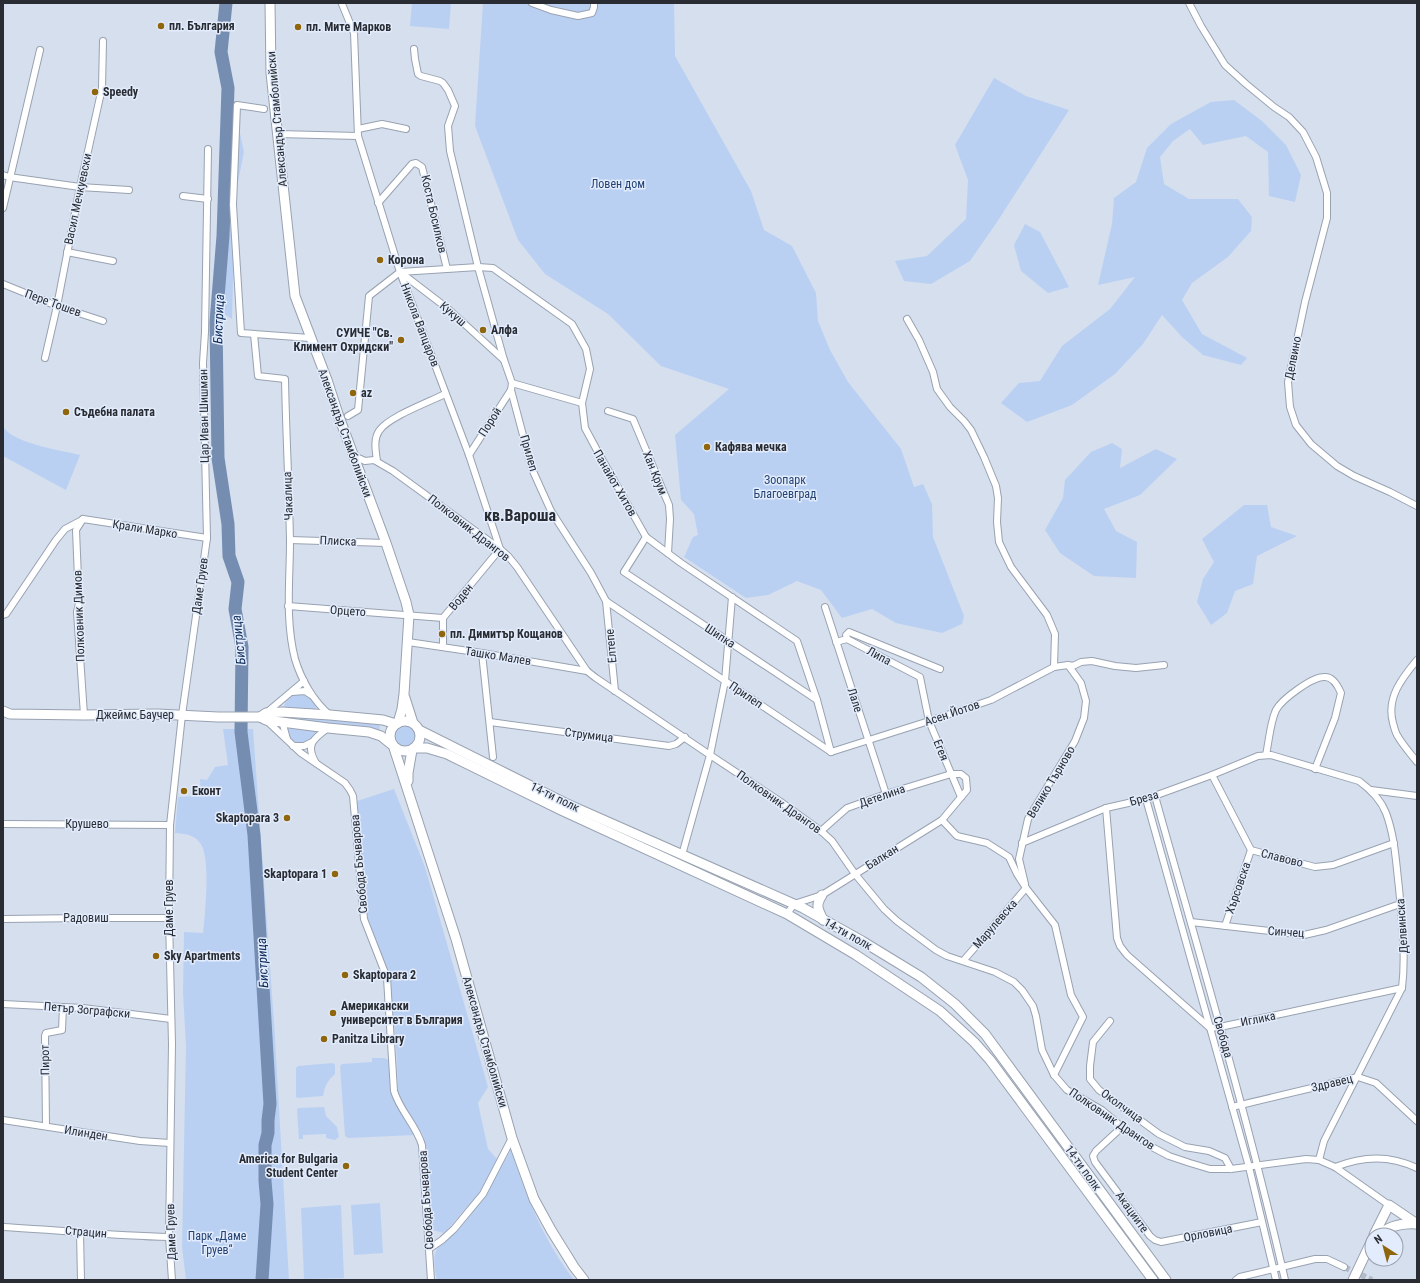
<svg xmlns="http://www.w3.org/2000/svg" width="1420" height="1283" font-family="'Roboto Condensed',sans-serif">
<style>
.green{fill:#bad0f3}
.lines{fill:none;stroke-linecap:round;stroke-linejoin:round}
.river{stroke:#768db2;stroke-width:13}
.street-tunnel{stroke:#b3bbc8;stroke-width:6;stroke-dasharray:6 3;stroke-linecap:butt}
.street-casing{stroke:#99a2b1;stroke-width:8}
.secondary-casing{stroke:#99a2b1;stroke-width:11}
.street{stroke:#fff;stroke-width:6}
.secondary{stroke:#fff;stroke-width:9}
.poi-dot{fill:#90660d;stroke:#e2ecfc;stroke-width:1.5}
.labels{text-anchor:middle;stroke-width:3;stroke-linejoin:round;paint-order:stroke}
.poi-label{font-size:12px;font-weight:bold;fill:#292c32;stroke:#e2ecfc;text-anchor:start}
.street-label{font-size:12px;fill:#292c32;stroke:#e2ecfc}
.park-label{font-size:12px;fill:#244375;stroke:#e2ecfc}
.water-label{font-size:13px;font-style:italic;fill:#092756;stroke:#e2ecfc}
.district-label{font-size:16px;font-weight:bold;fill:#292c32;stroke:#e2ecfc}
</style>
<rect width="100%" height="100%" fill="#d5dfee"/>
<g class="green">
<polygon points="412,3 451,3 449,29 410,26"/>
<polygon points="483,3 674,3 675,56 751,191 764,230 792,246 816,293 818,321 830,350 848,382 901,449 914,487 923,484 932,504 933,537 964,616 962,624 942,633 896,623 872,609 842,618 821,590 797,581 768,595 746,598 684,557 693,537 698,535 694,514 681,500 675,435 729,389 661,366 608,314 545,274 518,240 475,126"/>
<polygon points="994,78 1026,96 1069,110 997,222 970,261 931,284 904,281 895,261 927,256 966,219 968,180 955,145"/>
<polygon points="1234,100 1262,121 1286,145 1301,175 1295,202 1269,196 1268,152 1246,136 1203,145 1190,129 1173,141 1160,157 1164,184 1189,199 1238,199 1252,217 1251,231 1228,257 1192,283 1182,300 1202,334 1247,358 1241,365 1203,355 1182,337 1162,315 1143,344 1115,374 1072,405 1027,422 1001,403 1019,383 1040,381 1062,346 1110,309 1135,277 1098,285 1112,224 1114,198 1136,182 1147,148 1171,124 1211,102"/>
<polygon points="238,124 244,152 238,182 222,180 220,134"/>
<polygon points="229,222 236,239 233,280 232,319 220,311 216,275 223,233"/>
<polygon points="1025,224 1040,232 1069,287 1048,293 1021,271 1014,245"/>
<path d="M3 427C15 444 60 450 80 455L66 490 3 456Z"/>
<polygon points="1112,443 1122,449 1120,468 1156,449 1177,459 1140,495 1104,509 1116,531 1137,542 1136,578 1094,576 1060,553 1045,530 1063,498 1065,480 1091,452"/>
<polygon points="1244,505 1267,505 1271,527 1297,536 1257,556 1253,584 1235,591 1227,613 1211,625 1197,602 1203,579 1214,562 1202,539"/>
<path d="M299 693C308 695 315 698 316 709H284C284 699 291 696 299 693Z"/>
<polygon points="286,716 380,723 379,732 357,726 286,719 284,717"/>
<circle cx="404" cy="737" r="12"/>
<path d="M285 726 317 729C316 741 299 749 290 738 288 735 287 730 285 726Z"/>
<path d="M223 729H253L274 1022 289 1280H186L182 1247 186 1046 183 993 184 932 203 933C205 914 211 856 200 843 194 834 184 834 175 833L178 797 201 796 200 779 207 780 215 767 228 765Z"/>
<polygon points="394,789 425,867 488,1087 478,1103 488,1149 497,1159 480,1192 447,1230 443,1233 433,1230 431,1224 427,1150 423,1135 401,1101 398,1091 396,1045 389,973 368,919 357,801"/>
<polygon points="372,1058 384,1058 389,1060 393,1096 400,1111 415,1135 348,1138 345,1136 340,1066 342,1064 372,1062"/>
<path d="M333 1063 335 1065V1074C327 1081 325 1086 323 1096L298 1098 296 1097V1068L298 1066Z"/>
<polygon points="324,1107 326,1116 337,1127 339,1137 335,1140 326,1138 326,1134 303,1135 303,1139 299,1139 297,1109 299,1108"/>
<path d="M511 1150C526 1197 544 1241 574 1280H437C435 1272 432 1257 437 1249 443 1241 453 1236 460 1228 480 1205 495 1177 511 1150Z"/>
<polygon points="380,1203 383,1253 354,1255 351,1205"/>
<polygon points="341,1205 344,1278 304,1279 301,1208"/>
</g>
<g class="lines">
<polyline class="river" points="226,3 221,52 228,88 223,236 216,322 218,458 228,524 229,556 238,582 235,609 242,647 241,732 254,835 269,1088 270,1104 268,1120 268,1133 265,1145 265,1181 267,1204 262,1280"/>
<polyline class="street-tunnel" points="1344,1267 1372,1280"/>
<g class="street-casing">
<g id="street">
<polyline points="532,3 551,10 578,16 592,13 594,7 594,3"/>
<polyline points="1189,3 1201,26 1225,65 1246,84 1274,107 1289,117 1303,132 1316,157 1327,193 1327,218 1305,302 1288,382 1290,407 1296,425 1311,444 1337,466 1354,476 1390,492 1417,506"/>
<polyline points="342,4 354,33 358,136 400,272 469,455 500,549 443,618"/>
<polyline points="414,49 415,59 418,74 421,76 440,81 443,83 448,90 455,106 448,126 450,151 478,267 504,360 512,383 511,390 532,469 551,511 591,573 606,601 831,752"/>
<polyline points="264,109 237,105 233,205 241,333 310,338"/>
<polyline points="358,129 382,124 406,129"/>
<polyline points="278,134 358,136"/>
<polyline points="3,175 9,177 80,187 129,190"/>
<polyline points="183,196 208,199"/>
<polyline points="378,203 412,164 416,163 422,167 447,269"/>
<polyline points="3,208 40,50"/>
<polyline points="67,252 113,261"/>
<polyline points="400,272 478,267 493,268 572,324 586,349 590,369 582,403 585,428 599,454 646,537 681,563 797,641 817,700 831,752"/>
<polyline points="400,272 447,308 504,360"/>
<polyline points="3,284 57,306 103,321"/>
<polyline points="907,319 919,340 933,372 937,389 950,407 964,421 971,430 984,457 996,486 998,498 997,522 999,542 1011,567 1047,615 1055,634 1054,667"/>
<path d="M254 334 258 376 285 379C286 433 289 487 290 541 290 580 285 620 295 659 301 679 313 701 330 715"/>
<polyline points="45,358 57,306 80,187 102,88 103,41"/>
<polyline points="512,383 582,403"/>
<polyline points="608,411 633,419 669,505 670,519 668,553"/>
<polyline points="348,416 358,410 369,296 400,272"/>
<polyline points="469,455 511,390"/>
<polyline points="354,456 365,461 374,460 393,471 500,549 508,556 517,567 587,671 596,678 710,755 781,802 821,831 832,841 855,874 884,909 897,921 936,950 947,956 995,972 1014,982 1022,990 1033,1006 1036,1016 1042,1050 1054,1075 1067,1090 1102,1110 1122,1127 1152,1147 1169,1156 1190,1163 1210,1169 1231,1169 1306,1159 1319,1160 1335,1167 1389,1205"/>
<path d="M377 461C376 452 373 440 379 431 388 417 429 402 445 394"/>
<polyline points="83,519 76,530 79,603 77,612 84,715"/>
<polyline points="83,519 207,538"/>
<polyline points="646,537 624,572 817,700"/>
<polyline points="290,540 386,543"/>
<polyline points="606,601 615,691"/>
<polyline points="288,606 443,618"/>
<polyline points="825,607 886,794"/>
<polyline points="3,615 6,614 56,540 65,529 82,520"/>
<polyline points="847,639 846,635 849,632 940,669"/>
<polyline points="408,642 482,653 587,671"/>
<polyline points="836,642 847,639 920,677 929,721 961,797"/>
<polyline points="443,647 443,618"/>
<polyline points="482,653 493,757"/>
<path d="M1417 660C1402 678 1386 698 1393 723 1394 727 1395 731 1397 735 1402 744 1410 753 1417 762"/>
<polyline points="292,692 305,691 311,695"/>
<polyline points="266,713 304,681"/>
<path d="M267 721 301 753 345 783 350 790 353 796 364 919 387 978 394 1091C400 1111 416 1125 422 1145L431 1280"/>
<polyline points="282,721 287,739"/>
<polyline points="490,722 669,746 676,744 685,737"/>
<polyline points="293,746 304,746 312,742"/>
<polyline points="831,752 929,721 991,700 1054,667 1068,665 1073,666 1081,662 1092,661 1115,666 1136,668 1164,665"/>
<path d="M1266 755C1269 741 1270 723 1276 710 1282 699 1312 677 1324 677 1333 676 1338 686 1341 693L1335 718 1315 769"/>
<path d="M316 763C305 745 313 739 328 728"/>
<polyline points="1212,775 1251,850 1315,867 1333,865 1394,843"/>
<polyline points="1371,790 1417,796"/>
<path d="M1155 796C1200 957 1248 1117 1285 1280"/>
<polyline points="1146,799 1249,1167 1276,1280"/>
<polyline points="1106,808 1117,938 1120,946 1127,955 1210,1028 1220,1027 1402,988"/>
<polyline points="942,820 957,836 987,843 1009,857 1017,874 1026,888 1055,925 1071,995 1083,1017 1054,1075"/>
<polyline points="3,824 170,825"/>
<path d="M1022 843 1106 808 1146 799 1212 775 1258 756 1271 755 1359 781C1370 789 1381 800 1386 813 1395 837 1396 863 1399 888 1402 922 1406 955 1402 988L1324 1141 1319 1160"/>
<polyline points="682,855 710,755 725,681 732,597"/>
<polyline points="1025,884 1019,859 1028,819 1075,741 1084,718 1086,701 1081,683 1068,665"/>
<polyline points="787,914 794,904 822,895 942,820 967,790 966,778 961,774 951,774 886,794 847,808 821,831"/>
<polyline points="3,919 85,918 169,918"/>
<polyline points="1191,922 1304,935 1326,930 1400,904"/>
<polyline points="1225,926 1251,850"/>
<polyline points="964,960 1026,888"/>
<polyline points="3,1004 83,1008 171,1019"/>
<polyline points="1110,1021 1093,1042 1090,1066 1090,1079 1099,1090 1159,1134 1185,1147 1209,1151 1225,1158 1231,1169"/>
<polyline points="1232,1107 1358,1077 1376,1083 1417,1121"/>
<polyline points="3,1120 140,1141 170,1143"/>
<polyline points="46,1126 45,1036 46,1033 62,1030 63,1007"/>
<polyline points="1122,1127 1096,1151 1093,1156 1095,1162 1150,1236 1155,1240 1161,1242 1262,1222"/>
<path d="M1335 1167C1364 1156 1389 1155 1417 1168"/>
<path d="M3 1227C59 1230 114 1236 169 1237"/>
<polyline points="80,1232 81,1280"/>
<polyline points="429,1249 442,1240 454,1229 483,1194 512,1138"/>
<polyline points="172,1280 169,1237 172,1044 169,918 170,825 182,715 207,538 203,363 205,332 208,149"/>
<polyline points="1236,1280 1240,1277 1315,1259 1327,1259 1344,1267"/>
</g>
</g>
<g class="secondary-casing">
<g id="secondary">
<polyline points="270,3 271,73 295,296 327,380 338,414 386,543 406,602 409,615 404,694 402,709 398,723"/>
<polyline points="405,698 413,723"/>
<polyline points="3,711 10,714 84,715 157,714 218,717 260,717 266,720 328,728 369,732 381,736 391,744"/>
<polyline points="260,717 266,713 282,712 330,715 383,720 396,724"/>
<circle cx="405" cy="736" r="15"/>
<polyline points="419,730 565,803 803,908 862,941 921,977 955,1004 985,1034 1166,1280"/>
<polyline points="394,748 456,939 512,1138 534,1199 551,1230 574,1267 584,1280"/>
<polyline points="414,748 427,748 447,754 563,811 787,914 856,955 940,1011 974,1042 990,1060 1153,1280"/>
<polyline points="408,781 408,773 412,750"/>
<path d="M822 895C815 906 818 909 823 920"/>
<polyline points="1374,1235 1389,1205 1417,1224"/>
<path d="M1379 1235C1390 1225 1402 1223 1416 1224"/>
<polyline points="1353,1280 1372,1240"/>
</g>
</g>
<use href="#street" class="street"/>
<use href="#secondary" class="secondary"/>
</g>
<g class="poi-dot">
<circle cx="161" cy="26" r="4"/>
<circle cx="298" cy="27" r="4"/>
<circle cx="95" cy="92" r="4"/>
<circle cx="380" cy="260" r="4"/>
<circle cx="483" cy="330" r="4"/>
<circle cx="401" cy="340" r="4"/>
<circle cx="353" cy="393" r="4"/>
<circle cx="66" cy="412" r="4"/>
<circle cx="707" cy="447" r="4"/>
<circle cx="442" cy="634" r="4"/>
<circle cx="184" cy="791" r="4"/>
<circle cx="287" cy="818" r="4"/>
<circle cx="335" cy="874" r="4"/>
<circle cx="156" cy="956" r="4"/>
<circle cx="345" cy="975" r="4"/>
<circle cx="333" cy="1013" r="4"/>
<circle cx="324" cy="1039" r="4"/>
<circle cx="346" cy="1166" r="4"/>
</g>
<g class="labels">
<g class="poi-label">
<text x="169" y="30">пл. България</text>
<text x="306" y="31">пл. Мите Марков</text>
<text x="103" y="96">Speedy</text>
<text x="388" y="264">Корона</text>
<text x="491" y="334">Алфа</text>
<text x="393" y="337" text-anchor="end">СУИЧЕ "Св.<tspan x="393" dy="14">Климент Охридски"</tspan></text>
<text x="361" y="397">az</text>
<text x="74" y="416">Съдебна палата</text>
<text x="715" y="451">Кафява мечка</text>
<text x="450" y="638">пл. Димитър Кощанов</text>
<text x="192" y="795">Еконт</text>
<text x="279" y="822" text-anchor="end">Skaptopara 3</text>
<text x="327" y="878" text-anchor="end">Skaptopara 1</text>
<text x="164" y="960">Sky Apartments</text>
<text x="353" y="979">Skaptopara 2</text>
<text x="341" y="1010">Американски<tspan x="341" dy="14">университет в България</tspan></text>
<text x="332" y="1043">Panitza Library</text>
<text x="338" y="1163" text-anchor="end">America for Bulgaria<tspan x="338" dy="14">Student Center</tspan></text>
</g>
<g class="street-label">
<text transform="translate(277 119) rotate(-95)" y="4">Александър Стамболийски</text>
<text transform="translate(78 199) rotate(-78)" y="4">Васил Мечкуевски</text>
<text transform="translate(434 214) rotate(77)" y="4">Коста Босилков</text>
<text transform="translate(53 303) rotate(20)" y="4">Пере Тошев</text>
<text transform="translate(453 314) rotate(41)" y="4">Кукуш</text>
<text transform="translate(420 325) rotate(69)" y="4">Никола Вапцаров</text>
<text transform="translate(1293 358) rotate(-79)" y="4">Делвино</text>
<text transform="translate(204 416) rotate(-91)" y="4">Цар Иван Шишман</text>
<text transform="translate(490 422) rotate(-57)" y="4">Порой</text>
<text transform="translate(345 433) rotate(70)" y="4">Александър Стамболийски</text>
<text transform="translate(529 453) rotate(74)" y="4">Прилеп</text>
<text transform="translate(655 473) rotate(68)" y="4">Хан Крум</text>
<text transform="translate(615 483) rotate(60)" y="4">Панайот Хитов</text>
<text transform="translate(288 496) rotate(-92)" y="4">Чакалица</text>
<text transform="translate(469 528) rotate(38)" y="4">Полковник Дрангов</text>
<text transform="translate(145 529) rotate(9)" y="4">Крали Марко</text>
<text transform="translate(338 541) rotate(2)" y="4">Плиска</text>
<text transform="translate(200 586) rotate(-82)" y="4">Даме Груев</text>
<text transform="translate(461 597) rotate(-51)" y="4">Воден</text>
<text transform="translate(348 611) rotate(4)" y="4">Орцето</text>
<text transform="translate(79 616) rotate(-92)" y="4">Полковник Димов</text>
<text transform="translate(720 636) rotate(33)" y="4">Шипка</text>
<text transform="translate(611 646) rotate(-95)" y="4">Елтепе</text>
<text transform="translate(498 656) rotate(9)" y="4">Ташко Малев</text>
<text transform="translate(879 656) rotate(28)" y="4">Липа</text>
<text transform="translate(746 695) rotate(34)" y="4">Прилеп</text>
<text transform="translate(855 700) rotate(72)" y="4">Лале</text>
<text transform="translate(952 713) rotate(-19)" y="4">Асен Йотов</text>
<text x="135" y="719">Джеймс Баучер</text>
<text transform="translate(589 735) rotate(7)" y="4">Струмица</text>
<text transform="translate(941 750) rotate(68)" y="4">Егея</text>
<text transform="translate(1051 782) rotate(-59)" y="4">Велико Търново</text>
<text transform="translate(882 796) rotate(-19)" y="4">Детелина</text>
<text transform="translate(555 797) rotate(26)" y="4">14-ти полк</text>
<text transform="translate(1144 798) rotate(-16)" y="4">Бреза</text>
<text transform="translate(779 802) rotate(35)" y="4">Полковник Дрангов</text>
<text x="87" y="828">Крушево</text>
<text transform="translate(882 857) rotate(-32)" y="4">Балкан</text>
<text transform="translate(1282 858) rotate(14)" y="4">Славово</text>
<text transform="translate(359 864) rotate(-95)" y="4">Свобода Бъчварова</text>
<text transform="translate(1238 888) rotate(-71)" y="4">Хърсовска</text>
<text transform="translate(169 908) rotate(-90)" y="4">Даме Груев</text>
<text x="86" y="922">Радовиш</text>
<text transform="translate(995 924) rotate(-49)" y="4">Марулевска</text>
<text transform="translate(1402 926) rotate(-94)" y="4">Делвинска</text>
<text transform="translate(1286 932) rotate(4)" y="4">Синчец</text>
<text transform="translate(848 934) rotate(29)" y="4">14-ти полк</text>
<text transform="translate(87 1010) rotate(5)" y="4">Петър Зографски</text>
<text transform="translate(1258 1019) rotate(-12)" y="4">Иглика</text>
<text transform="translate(1223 1037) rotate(74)" y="4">Свобода</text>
<text transform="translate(485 1042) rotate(74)" y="4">Александър Стамболийски</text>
<text transform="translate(45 1060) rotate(-91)" y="4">Пирот</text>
<text transform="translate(1332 1083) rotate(-13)" y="4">Здравец</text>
<text transform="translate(1122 1106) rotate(36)" y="4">Околчица</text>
<text transform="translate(1112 1119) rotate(34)" y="4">Полковник Дрангов</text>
<text transform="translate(86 1133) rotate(9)" y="4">Илинден</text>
<text transform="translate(1083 1168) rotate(54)" y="4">14-ти полк</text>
<text transform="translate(426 1200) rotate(-94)" y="4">Свобода Бъчварова</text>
<text transform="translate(1132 1212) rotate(54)" y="4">Акациите</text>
<text transform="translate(86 1232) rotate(5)" y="4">Страцин</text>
<text transform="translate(171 1232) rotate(-92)" y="4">Даме Груев</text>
<text transform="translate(1208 1233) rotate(-11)" y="4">Орловица</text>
</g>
<g class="park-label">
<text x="618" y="188">Ловен дом</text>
<text x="785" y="484">Зоопарк<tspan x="785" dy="14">Благоевград</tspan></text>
<text x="217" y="1240">Парк „Даме<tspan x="217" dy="14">Груев“</tspan></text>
</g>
<g class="water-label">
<text transform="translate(218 319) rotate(-88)" y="5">Бистрица</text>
<text transform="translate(238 640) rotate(-96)" y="5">Бистрица</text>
<text transform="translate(262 963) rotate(-93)" y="5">Бистрица</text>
</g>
<g class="district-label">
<text x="520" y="521">кв.Вароша</text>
</g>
</g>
<rect width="1420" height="1283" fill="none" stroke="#292c32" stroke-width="8"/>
<g transform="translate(1384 1247) rotate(324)"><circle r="19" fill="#e2ecfc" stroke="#989fab"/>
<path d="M0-3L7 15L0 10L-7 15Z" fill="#90660d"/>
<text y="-6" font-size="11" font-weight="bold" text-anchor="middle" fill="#292c32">N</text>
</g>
</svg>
